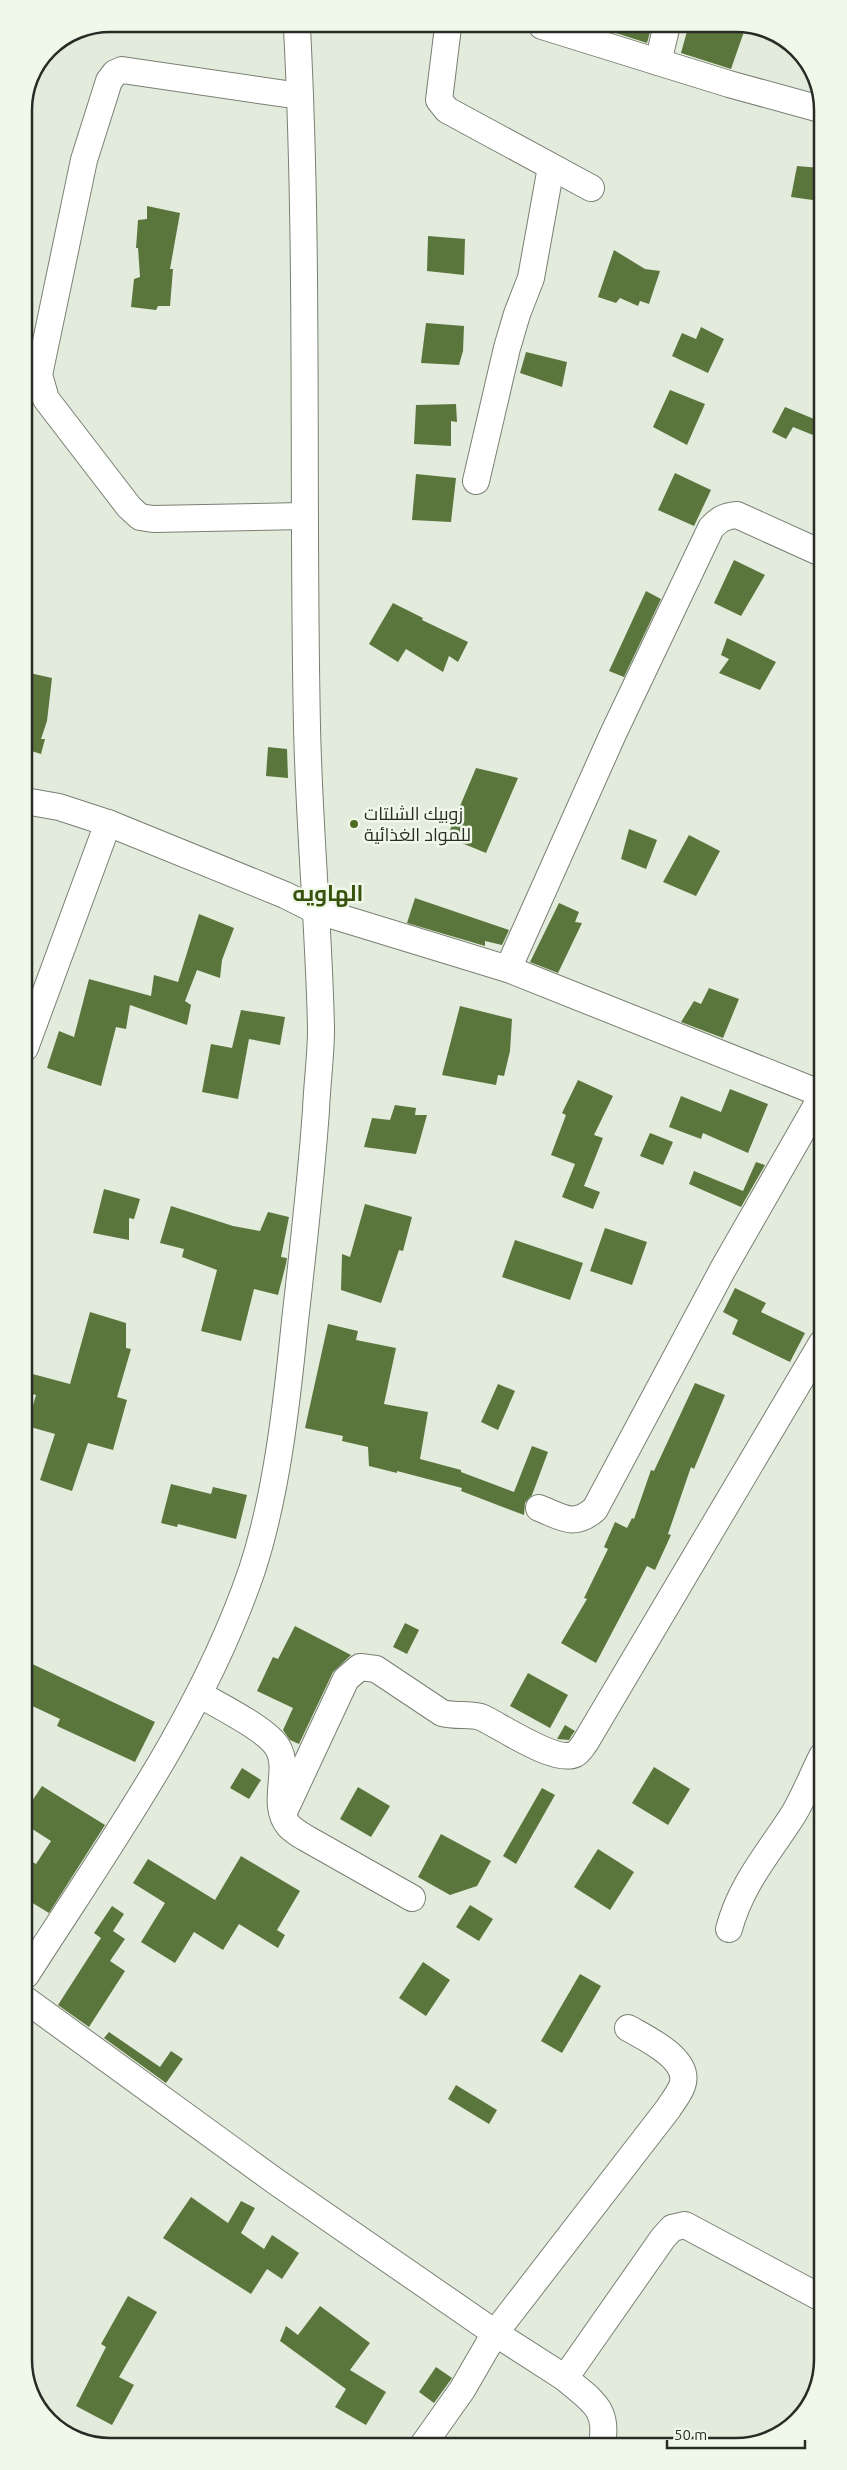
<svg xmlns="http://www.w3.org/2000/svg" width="847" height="2470" font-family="Ubuntu,Cairo,sans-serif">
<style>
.building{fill:#5b763d}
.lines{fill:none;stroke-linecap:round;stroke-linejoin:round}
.minor-casing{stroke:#798073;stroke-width:28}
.minor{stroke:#fff;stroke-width:26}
.poi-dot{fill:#4d6d24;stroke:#f0f8e9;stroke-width:2}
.labels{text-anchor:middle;stroke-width:5;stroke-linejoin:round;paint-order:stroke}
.poi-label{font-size:18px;fill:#292c26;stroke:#f0f8e9;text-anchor:start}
.district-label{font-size:22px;font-weight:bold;fill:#36520c;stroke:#f0f8e9}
.rim{fill:none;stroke:#292c26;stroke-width:2.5}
</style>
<rect width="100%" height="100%" fill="#e3ebdc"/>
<g class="building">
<polygon points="689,24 746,26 731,69 681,53"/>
<polygon points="591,25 652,25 647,43"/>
<polygon points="797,166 820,168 820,201 791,197"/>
<polygon points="147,206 180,213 170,269 173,269 170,306 158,306 156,310 131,307 134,279 140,277 138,248 136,248 138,220 147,219"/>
<polygon points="428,236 465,239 464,275 427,271"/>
<polygon points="614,250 645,269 660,271 649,304 640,301 638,306 620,298 616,303 598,297"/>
<polygon points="426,323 464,326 463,351 459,365 421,363"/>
<polygon points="701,327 724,339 708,373 672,356 682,333 696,339"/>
<polygon points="526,352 567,362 562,387 520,373"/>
<polygon points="670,390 705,404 687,445 653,427"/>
<polygon points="456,404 457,422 451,421 451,446 414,444 416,405"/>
<polygon points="785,407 819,421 813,435 793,427 786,439 772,432"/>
<polygon points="675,473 711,490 694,526 658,510"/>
<polygon points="416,474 456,478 451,522 412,520"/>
<polygon points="734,560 765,575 741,616 714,603"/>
<polygon points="646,591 661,599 624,677 609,671"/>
<polygon points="393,603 423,618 422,620 468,642 458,662 449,656 443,672 406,649 398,662 369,644"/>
<polygon points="727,638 776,662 760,690 719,673 729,659 721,655"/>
<polygon points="25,672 52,678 47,721 41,739 45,739 41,754 25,749"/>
<polygon points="268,747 287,749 288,778 266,776"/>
<polygon points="476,768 518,778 486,853 447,837"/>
<polygon points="629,829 657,840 646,869 621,859"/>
<polygon points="689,835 720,851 696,896 663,882"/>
<polygon points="415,898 509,930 502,945 485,941 485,946 407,923"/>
<polygon points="559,903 579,912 575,922 582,923 558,973 530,962"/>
<polygon points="199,914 234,928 222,960 220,978 197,970 185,1001 191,1005 187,1025 130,1005 126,1029 116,1027 101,1086 47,1068 59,1031 74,1037 89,979 151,996 154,975 178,982"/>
<polygon points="709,988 739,999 723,1038 681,1022 694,1001 701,1004"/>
<polygon points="460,1006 512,1019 510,1051 504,1076 498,1075 496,1085 442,1075"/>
<polygon points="241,1010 285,1017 280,1045 249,1039 238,1099 202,1092 211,1044 232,1048"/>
<polygon points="578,1080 613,1096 594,1135 603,1138 584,1186 600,1192 593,1209 562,1197 575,1164 551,1155 566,1115 562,1113"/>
<polygon points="730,1089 768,1104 748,1153 703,1133 701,1139 669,1127 681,1096 721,1112"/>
<polygon points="395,1105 416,1108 415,1115 427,1115 416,1154 364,1147 372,1118 390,1120"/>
<polygon points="650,1133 673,1142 663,1165 640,1156"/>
<polygon points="756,1162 765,1165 741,1207 689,1184 694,1171 743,1191"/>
<polygon points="104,1189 140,1199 134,1219 129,1218 129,1240 93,1233"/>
<polygon points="365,1204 412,1217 403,1251 399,1250 381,1303 341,1290 342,1254 350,1257"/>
<polygon points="171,1206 233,1226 260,1231 268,1212 289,1217 281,1257 287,1258 286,1264 278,1295 254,1289 241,1341 201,1331 217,1270 182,1257 184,1249 160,1243"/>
<polygon points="605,1228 647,1242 632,1285 590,1271"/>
<polygon points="515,1240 583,1263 570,1300 502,1277"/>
<polygon points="735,1288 766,1303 761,1312 805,1333 790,1362 732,1334 738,1320 723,1312"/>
<polygon points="90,1312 126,1323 126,1348 131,1349 117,1397 127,1400 113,1450 88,1443 72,1491 40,1480 55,1434 27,1426 36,1395 25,1392 25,1372 70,1384"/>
<polygon points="328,1324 358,1331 356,1340 396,1348 384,1404 428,1412 420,1459 461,1470 461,1472 514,1492 532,1446 548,1452 532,1495 525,1503 524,1515 461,1491 462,1488 397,1471 397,1473 369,1466 368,1447 342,1441 343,1436 305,1428"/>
<polygon points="695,1383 725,1395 694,1469 691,1467 668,1534 671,1535 655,1570 647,1566 596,1663 561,1643 587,1599 584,1598 608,1549 604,1547 615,1522 627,1528 632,1518 634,1519 651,1470 654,1471"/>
<polygon points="498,1384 515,1391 498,1430 481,1422"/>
<polygon points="171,1484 211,1494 213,1487 247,1495 236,1539 178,1524 177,1527 161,1523"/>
<polygon points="405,1623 419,1630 407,1654 393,1647"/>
<polygon points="295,1626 351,1655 333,1672 299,1744 290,1740 283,1730 293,1708 257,1691 273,1657 278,1659"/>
<polygon points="26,1661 155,1722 135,1762 57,1726 60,1719 26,1703"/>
<polygon points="528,1673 568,1695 550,1728 510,1706"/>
<polygon points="565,1725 575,1731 572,1735 569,1740 557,1739"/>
<polygon points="654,1767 690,1789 668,1825 632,1803"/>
<polygon points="242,1768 261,1780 249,1799 230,1788"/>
<polygon points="42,1786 105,1825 49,1913 26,1899 26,1858 36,1864 51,1841 26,1825 26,1810"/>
<polygon points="358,1787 390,1806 371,1837 340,1819"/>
<polygon points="542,1788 555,1795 516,1864 503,1856"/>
<polygon points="441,1834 491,1861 477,1886 450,1895 418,1877"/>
<polygon points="598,1849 634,1872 610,1910 574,1887"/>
<polygon points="241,1856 300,1891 277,1930 285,1935 278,1948 239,1924 223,1950 194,1932 175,1963 141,1942 165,1903 133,1883 148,1859 215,1900"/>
<polygon points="470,1905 493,1919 479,1941 456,1927"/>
<polygon points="112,1906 124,1914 113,1931 125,1939 110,1961 125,1971 89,2027 58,2005 101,1938 94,1933"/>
<polygon points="423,1962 450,1980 426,2016 399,1998"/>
<polygon points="580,1974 601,1986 562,2053 541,2041"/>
<polygon points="109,2032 160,2067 171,2051 183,2059 166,2083 104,2038"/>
<polygon points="456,2085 497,2110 489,2124 448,2099"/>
<polygon points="191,2197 228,2223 241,2201 255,2208 241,2233 264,2249 272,2235 299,2253 282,2279 267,2269 251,2294 163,2238"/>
<polygon points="128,2296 157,2312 119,2377 134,2385 112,2425 76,2406 106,2347 101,2344"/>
<polygon points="320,2306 370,2343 350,2370 386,2392 366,2425 335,2407 346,2389 280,2341 286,2326 298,2335"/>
<polygon points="436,2367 452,2378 434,2403 419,2392"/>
</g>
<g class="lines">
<g class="minor-casing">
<g id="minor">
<polyline points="542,26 729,84 820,109"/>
<polyline points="448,27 439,100 447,110 591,188"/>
<polyline points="658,62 667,25"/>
<polyline points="300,96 122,70 115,73 109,81 84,160 39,375 46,399 129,507 140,517 153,519 304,516"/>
<polyline points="476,481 507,348 517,314 531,278 551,167"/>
<polyline points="25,801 59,807 108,823 285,895 315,910 508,969 822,1094"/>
<path d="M508 969 613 734 711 528C719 519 725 516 737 515L821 553"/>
<polyline points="25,1048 108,823"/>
<path d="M539 1508C562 1517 574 1528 595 1509L723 1269 822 1096"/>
<path d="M199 1694C219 1706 267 1729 278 1748 291 1771 270 1804 289 1826 293 1830 299 1834 304 1837L412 1898"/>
<path d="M283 1814 346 1679 360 1667 376 1669 442 1713C456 1717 473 1713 483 1718 502 1727 556 1764 575 1754 579 1752 582 1747 585 1743L822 1343"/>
<path d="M729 1929C741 1884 768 1854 793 1815 804 1797 812 1776 822 1756"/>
<path d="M26 1975C109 1845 202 1717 252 1570 277 1494 287 1401 295 1321 303 1251 311 1180 316 1110 317 1083 321 1056 321 1029 319 928 309 827 307 726 302 493 309 260 297 28"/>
<path d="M26 2000 275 2181 495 2333 668 2109C673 2101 679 2094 682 2086 692 2059 645 2038 628 2028"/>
<path d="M565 2378C590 2400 609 2407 602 2444"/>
<polyline points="423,2445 462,2390 495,2333 565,2378 663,2238 672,2228 685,2225 823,2299"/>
</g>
</g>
<use href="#minor" class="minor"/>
</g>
<circle class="poi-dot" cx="354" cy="824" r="5"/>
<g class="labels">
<g class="poi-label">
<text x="364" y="820">زوبيك الشلتات<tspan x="364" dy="21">للمواد الغذائية</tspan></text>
</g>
<g class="district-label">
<text x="328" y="901">الهاويه</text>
</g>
</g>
<path d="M0 0H847V2470H0ZM110 32H736A78 78 0 0 1 814 110V2360A78 78 0 0 1 736 2438H110A78 78 0 0 1 32 2360V110A78 78 0 0 1 110 32Z" fill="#f0f8e9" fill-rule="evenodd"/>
<path class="rim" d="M110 32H736A78 78 0 0 1 814 110V2360A78 78 0 0 1 736 2438H110A78 78 0 0 1 32 2360V110A78 78 0 0 1 110 32Z"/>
<path d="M667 2440v8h138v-8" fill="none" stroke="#292c26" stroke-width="2.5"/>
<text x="674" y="2440" font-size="15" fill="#292c26" stroke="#f0f8e9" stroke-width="4" paint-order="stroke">50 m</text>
</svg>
